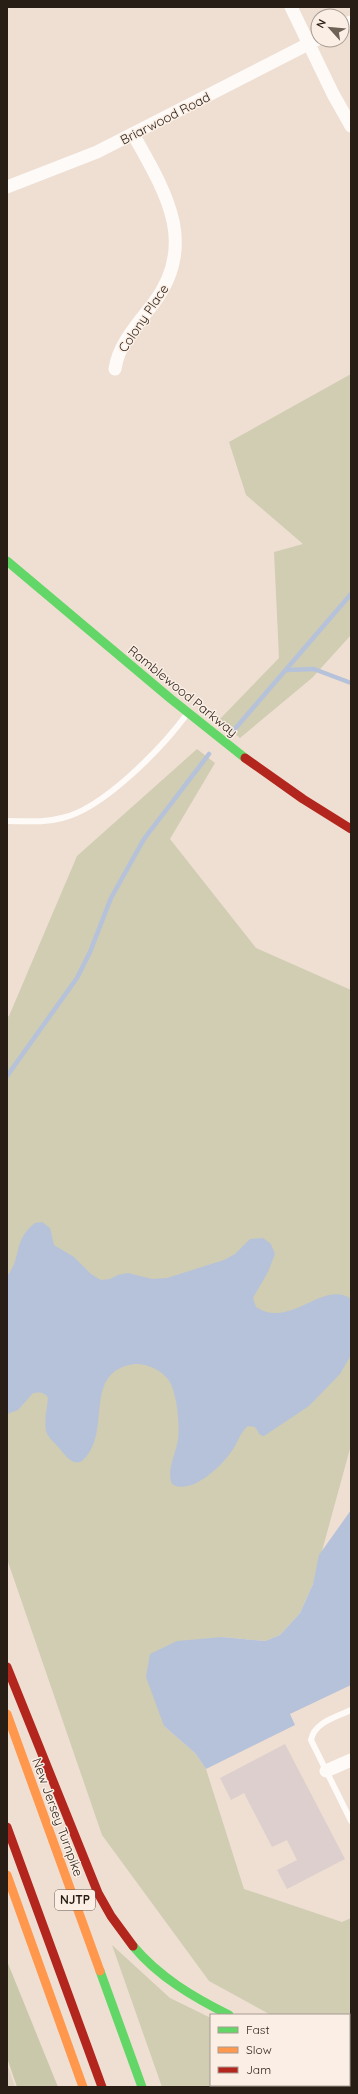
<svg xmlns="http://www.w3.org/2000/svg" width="358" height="2094" font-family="Quicksand,sans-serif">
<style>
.commercial{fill:#e0d4c3}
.green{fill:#d0cdb3}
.forest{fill:#cac8aa}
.water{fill:#b6c2d9}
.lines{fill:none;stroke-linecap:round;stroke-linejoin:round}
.stream{stroke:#b6c2d9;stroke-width:4.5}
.building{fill:#dccfcd}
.lane{stroke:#fdfaf8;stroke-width:6}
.street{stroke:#fdfaf8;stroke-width:13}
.fast{stroke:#63d668;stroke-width:9}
.slow{stroke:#ff974d;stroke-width:9}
.jam{stroke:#b3261e;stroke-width:9}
.labels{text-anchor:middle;stroke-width:3;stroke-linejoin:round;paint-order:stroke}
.shield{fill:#fbefe5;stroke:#685d53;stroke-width:1}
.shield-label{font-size:12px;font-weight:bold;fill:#291e15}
.street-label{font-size:13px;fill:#291e15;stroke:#fbefe5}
</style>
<rect width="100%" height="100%" fill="#efdfd2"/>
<polygon class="commercial" points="7,2064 15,2087 7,2087"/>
<g class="green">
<polygon points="351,374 351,635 312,678 240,738 219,720 279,658 274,552 303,544 246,495 229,442"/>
<polygon points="197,749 215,763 170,839 256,948 351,990 351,1445 313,1584 300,1613 280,1635 265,1641 222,1637 164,1726 195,1753 206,1769 244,1889 342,1922 351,1918 351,2059 349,2058 349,2015 271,2015 209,1981 102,1835 7,1559 7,1017 9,1016 77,856"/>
<polygon points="112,1945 170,1998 211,2018 211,2085 349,2085 349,2082 351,2087 162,2087"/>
</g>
<polygon class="forest" points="7,1961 58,2087 17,2087 7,2058"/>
<g class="water">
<path d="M42 1222 50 1228 54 1245 74 1257 91 1274 101 1280 110 1279 118 1275 128 1273 152 1279 167 1278 224 1260 235 1254 250 1239 263 1238 271 1244 275 1254 268 1272 253 1298 256 1307C290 1330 323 1279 351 1299V1355L340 1374 309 1406 264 1436 260 1435 255 1427 248 1426C239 1433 238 1444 231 1452 221 1467 190 1496 172 1484 166 1470 176 1454 178 1440 180 1425 177 1389 167 1378 160 1369 145 1363 134 1364 82 1372 112 1429 85 1458 75 1470 65 1455 59 1448 54 1442 48 1438 46 1431 44 1420 47 1409 48 1398 45 1392 39 1392 33 1393L18 1410 7 1414V1276C23 1256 12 1241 35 1223Z"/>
<polygon points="351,1510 351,1685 290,1714 295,1725 206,1769 195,1753 164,1726 146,1677 150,1654 177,1641 222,1637 265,1641 280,1635 300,1613 313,1584 319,1555"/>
</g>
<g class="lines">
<g class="stream">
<polyline points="287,670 314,669 351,683"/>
<polyline points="234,730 351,594"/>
<polyline points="7,1076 77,978 90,952 111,898 144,839 209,754"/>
</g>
</g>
<polygon class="building" points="285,1744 345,1859 287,1889 277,1870 297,1860 287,1840 272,1847 244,1793 231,1800 220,1778"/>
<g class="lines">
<g class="lane">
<path d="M7 821C26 821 44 823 62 818 103 809 162 748 187 714"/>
<path d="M351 1710C337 1717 314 1722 311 1740L351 1821"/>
</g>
<g class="street">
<polyline points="291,7 333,94 351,126"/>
<polyline points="342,27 351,22"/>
<polyline points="7,187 97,152 318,39"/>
<path d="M115 369C118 345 138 323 153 304 199 244 165 191 133 134"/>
<polyline points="326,1771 351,1760"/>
</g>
<g class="fast">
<polyline points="7,561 171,699 245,758"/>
<path d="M133 1946C159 1977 193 1997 229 2015"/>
<polyline points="100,1971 142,2087"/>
</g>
<g class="slow">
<polyline points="7,1714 100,1971"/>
<polyline points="7,1875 83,2087"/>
</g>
<g class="jam">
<polyline points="245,758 303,799 351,829"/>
<polyline points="7,1667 98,1893 111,1916 133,1946"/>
<polyline points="7,1827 102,2087"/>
<polyline points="349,2065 351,2066"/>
</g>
</g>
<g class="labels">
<rect class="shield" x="55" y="1890" width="40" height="20" rx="3"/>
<g class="shield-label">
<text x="75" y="1904">NJTP</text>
</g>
<g class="street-label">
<text transform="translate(165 118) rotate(-27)" y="5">Briarwood Road</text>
<text transform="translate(143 318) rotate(-56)" y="5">Colony Place</text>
<text transform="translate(183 691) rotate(39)" y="5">Ramblewood Parkway</text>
<text transform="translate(58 1817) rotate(70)" y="5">New Jersey Turnpike</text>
</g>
</g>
<rect width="358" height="2094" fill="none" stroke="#291e15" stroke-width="16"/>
<rect x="210" y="2014" width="140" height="72" fill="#fbefe5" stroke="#a79b92"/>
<rect x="218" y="2027" width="20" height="6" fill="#63d668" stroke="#a79b92"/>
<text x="246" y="2034" font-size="12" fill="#291e15">Fast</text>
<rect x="218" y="2047" width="20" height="6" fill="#ff974d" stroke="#a79b92"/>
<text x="246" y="2054" font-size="12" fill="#291e15">Slow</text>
<rect x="218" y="2067" width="20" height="6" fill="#b3261e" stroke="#a79b92"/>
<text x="246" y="2074" font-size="12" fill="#291e15">Jam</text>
<g transform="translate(330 28) rotate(297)"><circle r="19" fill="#fbefe5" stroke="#a79b92"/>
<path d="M0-3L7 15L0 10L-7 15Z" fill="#6e6257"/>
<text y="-6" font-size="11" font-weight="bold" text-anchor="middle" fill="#291e15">N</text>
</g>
</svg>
